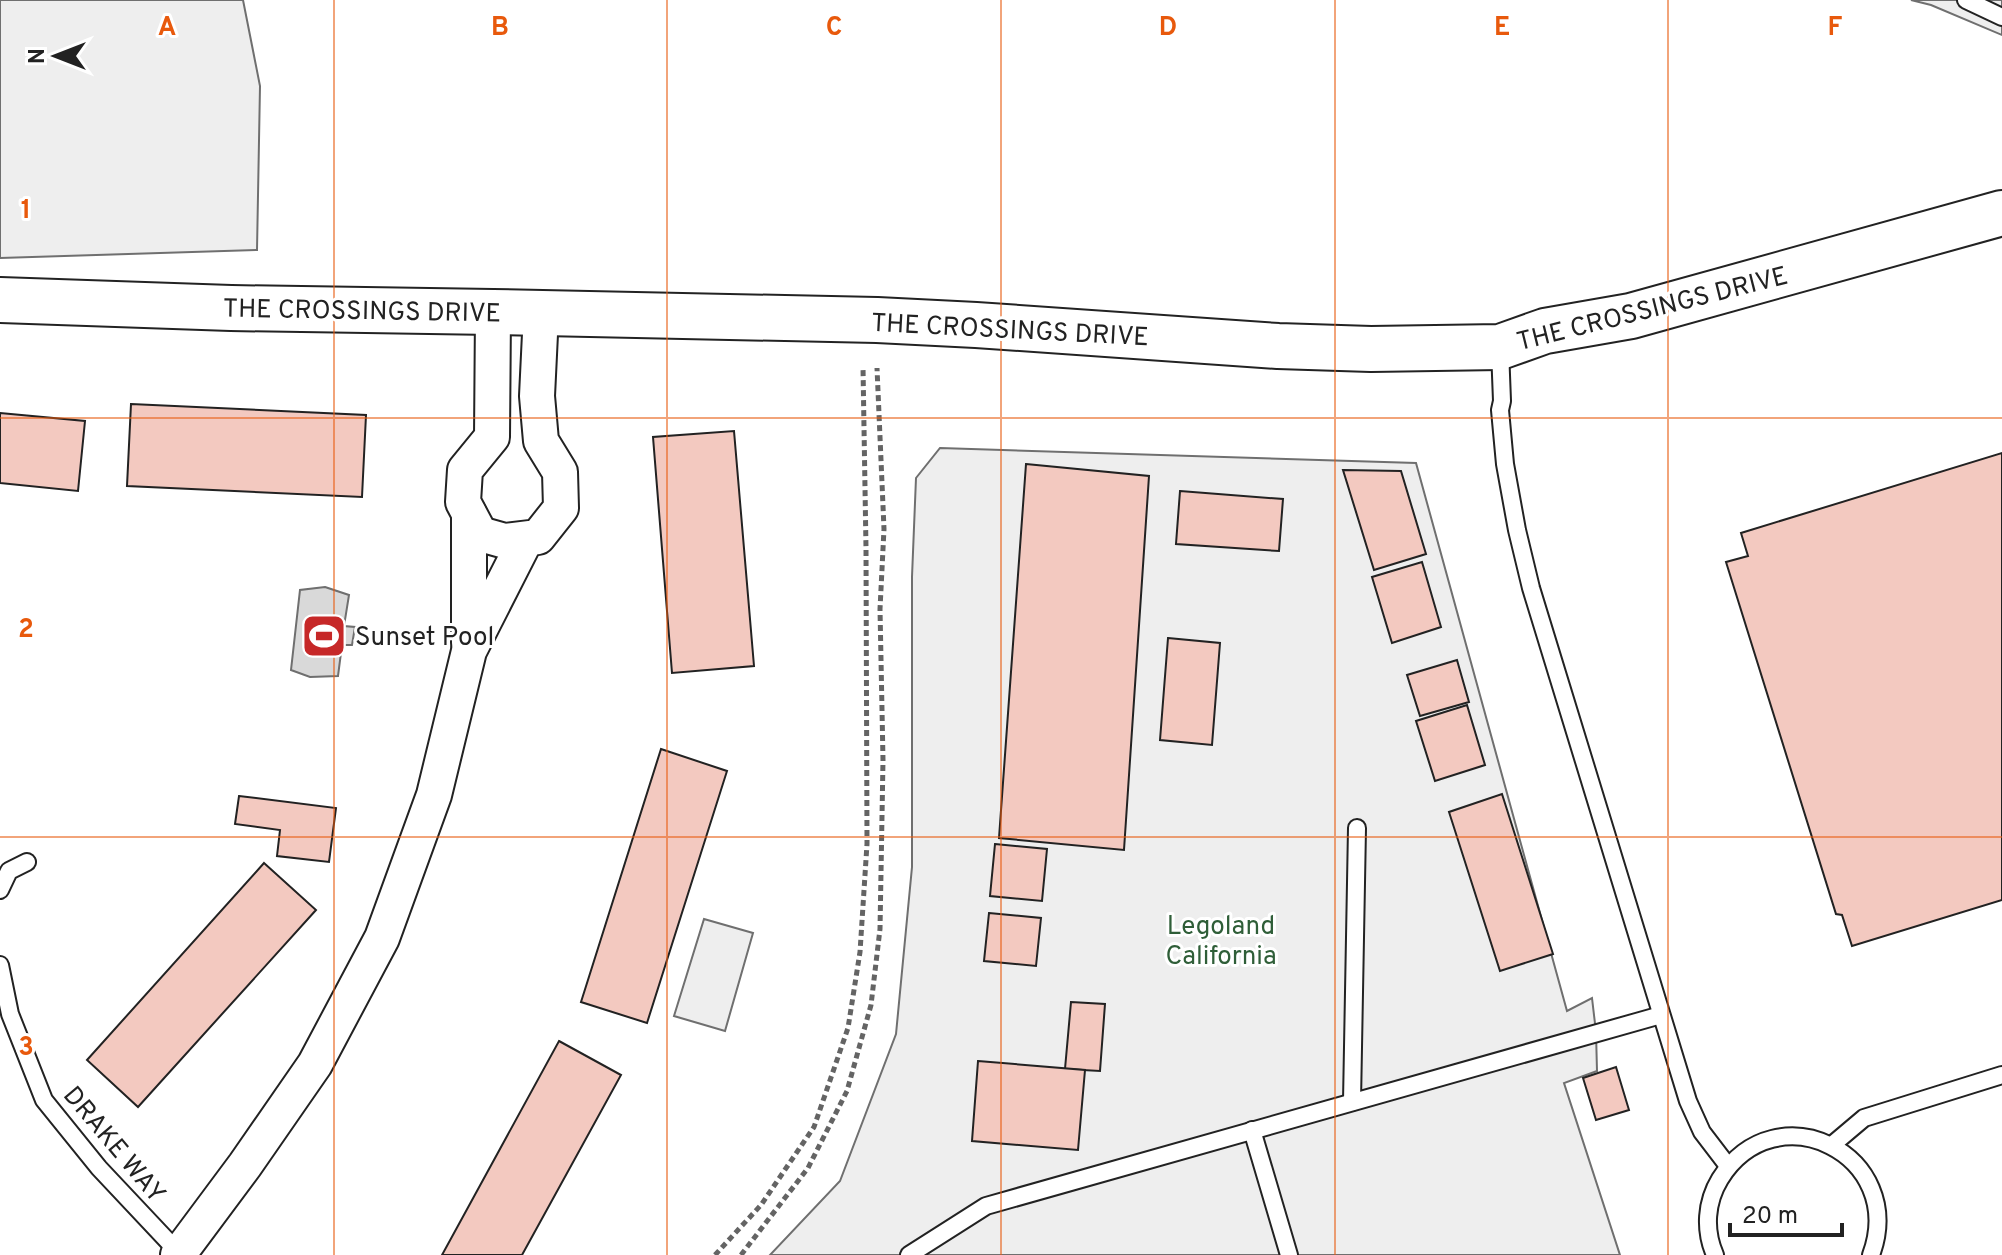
<svg xmlns="http://www.w3.org/2000/svg" width="2002" height="1255" font-family="Overpass,sans-serif">
<style>
.green{fill:#eee;stroke:#6f6f6f;stroke-width:2}
.water{fill:#d9d9d9;stroke:#6f6f6f;stroke-width:2}
.building{fill:#f3c9c0;stroke:#222;stroke-width:2}
.lines{fill:none;stroke-linecap:round;stroke-linejoin:round}
.lane-casing{stroke:#222;stroke-width:20}
.street-casing{stroke:#222;stroke-width:38}
.secondary-casing{stroke:#222;stroke-width:48}
.path{stroke:#646464;stroke-width:5;stroke-dasharray:6 4;stroke-linecap:butt}
.lane{stroke:#fff;stroke-width:16}
.street{stroke:#fff;stroke-width:34}
.secondary{stroke:#fff;stroke-width:44}
.grid{fill:none;stroke:#e8590c;stroke-width:2;stroke-opacity:0.55}
.labels{text-anchor:middle;stroke-width:6;stroke-linejoin:round;paint-order:stroke}
.street-label{font-size:26px;fill:#222;stroke:#fff}
.poi-label{font-size:26px;fill:#222;stroke:#fff;text-anchor:start}
.park-label{font-size:26px;fill:#2f5e38;stroke:#fff}
.grid-label{font-size:26px;text-anchor:middle;font-weight:bold;fill:#e8590c;stroke:#fff;stroke-width:6;stroke-linejoin:round;paint-order:stroke}
</style>
<rect width="100%" height="100%" fill="#fff"/>
<g class="green">
<polygon points="0,0 243,0 260,86 257,250 0,258"/>
<polygon points="1911,0 2002,0 2002,35 1931,5"/>
<polygon points="940,448 1416,463 1567,1011 1592,998 1596,1032 1597,1071 1564,1083 1620,1255 770,1255 840,1181 896,1034 912,867 912,577 916,478"/>
<polygon points="704,919 753,933 725,1031 674,1016"/>
</g>
<polygon class="water" points="325,587 349,595 344,626 355,627 352,645 342,645 338,676 310,677 291,670 300,590"/>
<g class="building">
<polygon points="131,404 366,415 362,497 127,486"/>
<polygon points="0,413 85,421 78,491 0,483"/>
<polygon points="734,431 754,666 672,673 653,437"/>
<polygon points="2002,453 2002,900 1852,946 1842,915 1836,914 1726,562 1748,556 1741,533"/>
<polygon points="1026,464 1149,476 1124,850 999,838"/>
<polygon points="1343,470 1401,471 1426,554 1374,570"/>
<polygon points="1180,491 1283,499 1279,551 1176,544"/>
<polygon points="1422,562 1441,627 1392,643 1372,577"/>
<polygon points="1168,638 1220,643 1212,745 1160,740"/>
<polygon points="1457,660 1469,702 1420,716 1407,675"/>
<polygon points="1467,705 1485,765 1435,781 1416,721"/>
<polygon points="661,749 727,771 647,1023 581,1002"/>
<polygon points="1502,794 1553,954 1500,971 1449,812"/>
<polygon points="239,796 336,808 329,862 277,856 280,830 235,824"/>
<polygon points="995,844 1047,849 1042,901 990,896"/>
<polygon points="264,863 316,910 138,1107 87,1060"/>
<polygon points="989,913 1041,918 1036,966 984,961"/>
<polygon points="1071,1002 1105,1004 1100,1071 1065,1069"/>
<polygon points="559,1041 621,1075 522,1255 442,1255"/>
<polygon points="978,1061 1085,1070 1078,1150 972,1141"/>
<polygon points="1616,1067 1629,1110 1596,1120 1583,1078"/>
</g>
<g class="lines">
<g class="lane-casing">
<g id="lane">
<polyline points="1966,0 2002,17"/>
<polyline points="1500,349 1502,401 1500,410 1505,464 1517,530 1531,588 1688,1101 1702,1132 1728,1166"/>
<polyline points="0,890 9,871 27,862"/>
<polyline points="0,965 10,1014 44,1100 99,1168 179,1253"/>
<polyline points="1352,1102 1357,828"/>
<polyline points="1252,1130 1289,1255"/>
<polyline points="1832,1145 1864,1118 2002,1075"/>
<polyline points="909,1255 986,1206 1661,1015"/>
<path d="M1715 1255C1704 1230 1706 1202 1720 1179 1776 1089 1908 1155 1871 1255"/>
</g>
</g>
<g class="street-casing">
<g id="street">
<polyline points="493,312 492,437 465,470 463,502 480,534 505,541 538,537 561,508 560,472 541,441 537,396 541,313"/>
<polyline points="469,643 469,514"/>
<polyline points="178,1255 245,1165 315,1064 382,938 434,795 469,651 526,539"/>
</g>
</g>
<g class="secondary-casing">
<polyline id="secondary" points="0,300 231,308 493,312 877,320 976,325 1278,346 1371,349 1500,347 1545,331 1631,316 2002,213"/>
</g>
<g class="path">
<polyline points="715,1255 761,1205 814,1127 848,1028 860,952 867,844 866,548 863,367"/>
<polyline points="741,1255 808,1168 847,1091 871,1005 880,929 883,760 880,609 884,529 877,368"/>
</g>
<use href="#lane" class="lane"/>
<use href="#street" class="street"/>
<use href="#secondary" class="secondary"/>
</g>
<path class="grid" d="M334 0V1255M667 0V1255M1001 0V1255M1335 0V1255M1668 0V1255M0 418H2002M0 837H2002"/>
<defs>
<g id="stadium-square" transform="scale(2.3)"><rect x="-9" y="-9" width="18" height="18" rx="4" fill="#c62828" stroke="#fff"/><path d="M0-5a6.5 5 0 1 0 0 10a6.5 5 0 1 0 0-10ZM-3.5-1.8h7v3.6h-7Z" fill="#fff"/></g>
</defs>
<g fill-rule="evenodd">
<use href="#stadium-square" x="324" y="636"/>
</g>
<g class="labels">
<g class="street-label">
<text transform="translate(1652 308) rotate(-14)" y="9">THE CROSSINGS DRIVE</text>
<text transform="translate(362 310) rotate(1)" y="9">THE CROSSINGS DRIVE</text>
<text transform="translate(1010 329) rotate(3)" y="9">THE CROSSINGS DRIVE</text>
<text transform="translate(115 1144) rotate(50)" y="9">DRAKE WAY</text>
</g>
<g class="poi-label">
<text x="355" y="645">Sunset Pool</text>
</g>
<g class="park-label">
<text x="1221" y="934">Legoland<tspan x="1221" dy="30">California</tspan></text>
</g>
</g>
<g class="grid-label">
<text x="167" y="35">A</text>
<text x="500" y="35">B</text>
<text x="834" y="35">C</text>
<text x="1168" y="35">D</text>
<text x="1502" y="35">E</text>
<text x="1835" y="35">F</text>
<text x="26" y="218">1</text>
<text x="26" y="637">2</text>
<text x="26" y="1055">3</text>
</g>
<g transform="translate(56 56) rotate(270)" stroke="#ffffff" stroke-width="6" paint-order="stroke">
<path d="M0-6L14 30L0 20L-14 30Z" fill="#222222"/>
<text y="-12" font-size="22" font-weight="bold" text-anchor="middle" fill="#222222">N</text>
</g>
<path d="M1730 1223v12h112v-12" fill="none" stroke="#222222" stroke-width="4"/>
<text x="1742" y="1223" font-size="24" fill="#222222" stroke="#ffffff" stroke-width="6" paint-order="stroke">20 m</text>
</svg>
